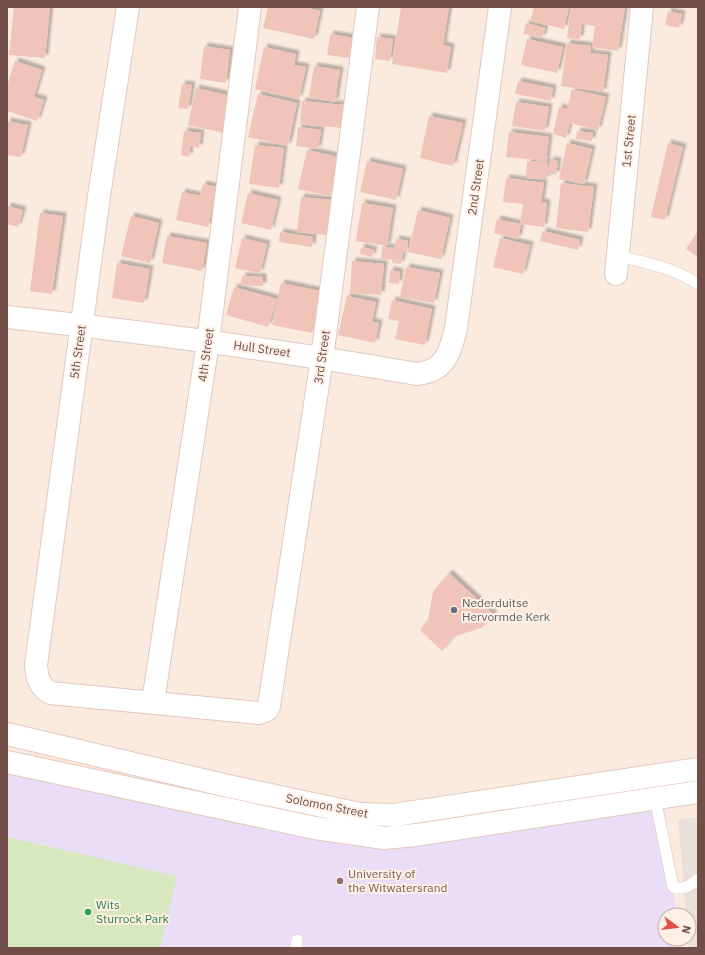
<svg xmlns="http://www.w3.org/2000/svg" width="705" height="955" font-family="'IBM Plex Sans',sans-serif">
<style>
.industrial{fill:#e9dfdb}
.education{fill:#e9ddf7}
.green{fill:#d7e8bf}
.building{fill:#f0c4b8;filter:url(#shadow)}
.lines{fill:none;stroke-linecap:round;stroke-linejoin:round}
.lane-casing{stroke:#e1c8bf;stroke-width:12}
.street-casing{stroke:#e1c8bf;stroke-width:24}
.secondary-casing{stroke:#e5c8bc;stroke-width:24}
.lane{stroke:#fff;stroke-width:11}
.street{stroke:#fff;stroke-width:22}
.secondary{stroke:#fff;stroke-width:22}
.worship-dot{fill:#6b7280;stroke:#fff0e5;stroke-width:1.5}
.education-dot{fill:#8d6e63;stroke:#fff0e5;stroke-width:1.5}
.leisure-dot{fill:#2e9e5b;stroke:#fff0e5;stroke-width:1.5}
.labels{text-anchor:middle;stroke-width:4;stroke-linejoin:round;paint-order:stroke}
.street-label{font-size:12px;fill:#714f48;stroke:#fff0e5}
.worship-label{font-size:12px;fill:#5b616d;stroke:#fff0e5;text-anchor:start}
.education-label{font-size:12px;fill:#785e54;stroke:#fff0e5;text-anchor:start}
.leisure-label{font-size:12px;fill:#27864d;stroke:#fff0e5;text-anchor:start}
</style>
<defs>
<filter id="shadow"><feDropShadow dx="3.5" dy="-3.5" stdDeviation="1" flood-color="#0004"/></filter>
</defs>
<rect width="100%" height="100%" fill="#fbebdf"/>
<polygon class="industrial" points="698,817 698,948 689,948 689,915 686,915 678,820"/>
<polygon class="education" points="7,773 350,846 665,809 676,915 665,915 665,939 679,939 680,948 7,948"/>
<polygon class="green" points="7,837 177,876 160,948 7,948"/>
<g class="building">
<polygon points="14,7 50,7 45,58 9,55"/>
<polygon points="268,7 303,7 320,11 314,39 263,28"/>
<polygon points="401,7 449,7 443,45 451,47 447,73 392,64"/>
<polygon points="534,7 569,7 564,29 530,21"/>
<polygon points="571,7 625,7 618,51 592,47 595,26 582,24 580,39 567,38"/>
<polygon points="668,11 682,14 679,28 665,25"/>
<polygon points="526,23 545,28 542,38 523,34"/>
<polygon points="330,34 354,38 351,58 327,55"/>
<polygon points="377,37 393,39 390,61 375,59"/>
<polygon points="527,39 563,47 557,73 521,65"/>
<polygon points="567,43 591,46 590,53 608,55 603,92 561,86"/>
<polygon points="204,46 230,50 226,83 200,79"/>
<polygon points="264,47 296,54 294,65 306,67 299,99 255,89"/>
<polygon points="15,61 42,70 34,97 44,100 37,121 7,111 7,86"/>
<polygon points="314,66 340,70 335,102 309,97"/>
<polygon points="518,81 553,88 551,101 515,94"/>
<polygon points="182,84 192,85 188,109 178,108"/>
<polygon points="196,88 232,96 224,133 188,125"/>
<polygon points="572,89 606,97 598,130 570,123 566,138 553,134 559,107 567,109"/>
<polygon points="258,94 297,103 288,146 248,137"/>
<polygon points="302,101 345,105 342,128 300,124"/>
<polygon points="516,102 549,107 545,131 512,126"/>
<polygon points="429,116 463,123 453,166 420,158"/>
<polygon points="7,121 28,125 21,157 7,155"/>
<polygon points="298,127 321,130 318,149 296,146"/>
<polygon points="184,131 201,133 199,148 190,146 189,157 181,155"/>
<polygon points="577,131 593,133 592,141 576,139"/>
<polygon points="509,132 549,137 546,161 506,157"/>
<polygon points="567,143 592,149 584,184 559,179"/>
<polygon points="668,143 683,147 665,220 651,217"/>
<polygon points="255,145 284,148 279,188 249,184"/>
<polygon points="307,150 339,157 330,196 298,189"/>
<polygon points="550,160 558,161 556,175 548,173"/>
<polygon points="367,161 403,169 396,200 360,192"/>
<polygon points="527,161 548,162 547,179 526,178"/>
<polygon points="506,178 544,183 541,202 547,203 544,227 520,224 523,204 503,202"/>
<polygon points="561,183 594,187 588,232 556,228"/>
<polygon points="203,184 217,187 208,227 176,220 182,192 200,196"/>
<polygon points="248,193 278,200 271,230 241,223"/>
<polygon points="301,197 331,200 327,235 297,232"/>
<polygon points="362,203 393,208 387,246 356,241"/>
<polygon points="7,206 23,210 18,227 7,224"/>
<polygon points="418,210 450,218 441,259 408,252"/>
<polygon points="40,213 63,216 52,294 30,291"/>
<polygon points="131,216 159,223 150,263 121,256"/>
<polygon points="497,219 521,224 518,239 494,233"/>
<polygon points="543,231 580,240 578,250 540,241"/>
<polygon points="698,231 698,257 686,249"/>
<polygon points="280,232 313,237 312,247 279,242"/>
<polygon points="167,236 207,243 202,271 162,263"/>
<polygon points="242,238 267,244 260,273 235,268"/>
<polygon points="500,238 530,245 523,274 493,267"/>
<polygon points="396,239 408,241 407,253 394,251"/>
<polygon points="361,247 374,250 372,257 360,254"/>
<polygon points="382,247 394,248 393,252 403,253 401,264 392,263 392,260 381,259"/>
<polygon points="352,261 384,264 381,295 350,293"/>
<polygon points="117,263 150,269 144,303 112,298"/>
<polygon points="406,267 440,273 434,303 400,297"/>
<polygon points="390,270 400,272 399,284 389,283"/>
<polygon points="242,276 263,277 263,286 241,285"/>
<polygon points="281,283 320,291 312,333 272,325"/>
<polygon points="234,287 277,299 268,327 226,315"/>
<polygon points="347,296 376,302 372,322 379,323 375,343 338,335"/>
<polygon points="392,300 432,309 425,345 395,339 399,321 388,319"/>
<polygon points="449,573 494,615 481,628 453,637 442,651 420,630 428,620 433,592"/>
</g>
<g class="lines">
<g class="lane-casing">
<g id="lane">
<path d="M618 256C647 263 672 267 698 284"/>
<path d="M655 798 673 887C681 891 692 885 698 879"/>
<polyline points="296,948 297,940"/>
</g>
</g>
<g class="street-casing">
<g id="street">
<path d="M128 7 99 196 36 665C37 678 39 686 50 693L259 713 267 710 269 706 322 358 368 7"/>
<polyline points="616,274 642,7"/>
<path d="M7 317C144 332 281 350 417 374 446 371 450 352 456 328L500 7"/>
<polyline points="153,702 208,342 250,7"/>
</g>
</g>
<g class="secondary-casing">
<g id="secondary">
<polyline points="7,734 228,786 360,814 394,815 698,769"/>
<polyline points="7,762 315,828 384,838 416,835 698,792"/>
</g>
</g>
<use href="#lane" class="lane"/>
<use href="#street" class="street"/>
<use href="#secondary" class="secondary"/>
</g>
<circle class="worship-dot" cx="454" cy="610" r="4"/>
<circle class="education-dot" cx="340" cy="881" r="4"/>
<circle class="leisure-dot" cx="88" cy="912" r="4"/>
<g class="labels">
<g class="street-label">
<text transform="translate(629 141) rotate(-84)" y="4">1st Street</text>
<text transform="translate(476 187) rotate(-82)" y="4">2nd Street</text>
<text transform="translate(262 349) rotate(8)" y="4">Hull Street</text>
<text transform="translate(78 352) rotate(-82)" y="4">5th Street</text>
<text transform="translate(206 355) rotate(-82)" y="4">4th Street</text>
<text transform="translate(322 357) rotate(-82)" y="4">3rd Street</text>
<text transform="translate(327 806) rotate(11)" y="4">Solomon Street</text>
</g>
<g class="worship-label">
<text x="462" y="607">Nederduitse<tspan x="462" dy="14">Hervormde Kerk</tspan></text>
</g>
<g class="education-label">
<text x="348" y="878">University of<tspan x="348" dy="14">the Witwatersrand</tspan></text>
</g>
<g class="leisure-label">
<text x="96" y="909">Wits<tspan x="96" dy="14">Sturrock Park</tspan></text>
</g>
</g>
<rect width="705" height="955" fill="none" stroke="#714f48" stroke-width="16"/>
<g transform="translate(677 927) rotate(105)"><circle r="19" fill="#fff0e5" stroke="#c6b0a6"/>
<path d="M0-3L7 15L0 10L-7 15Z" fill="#e34e47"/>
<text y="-6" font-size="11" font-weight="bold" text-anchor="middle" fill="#714f48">N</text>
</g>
</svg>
